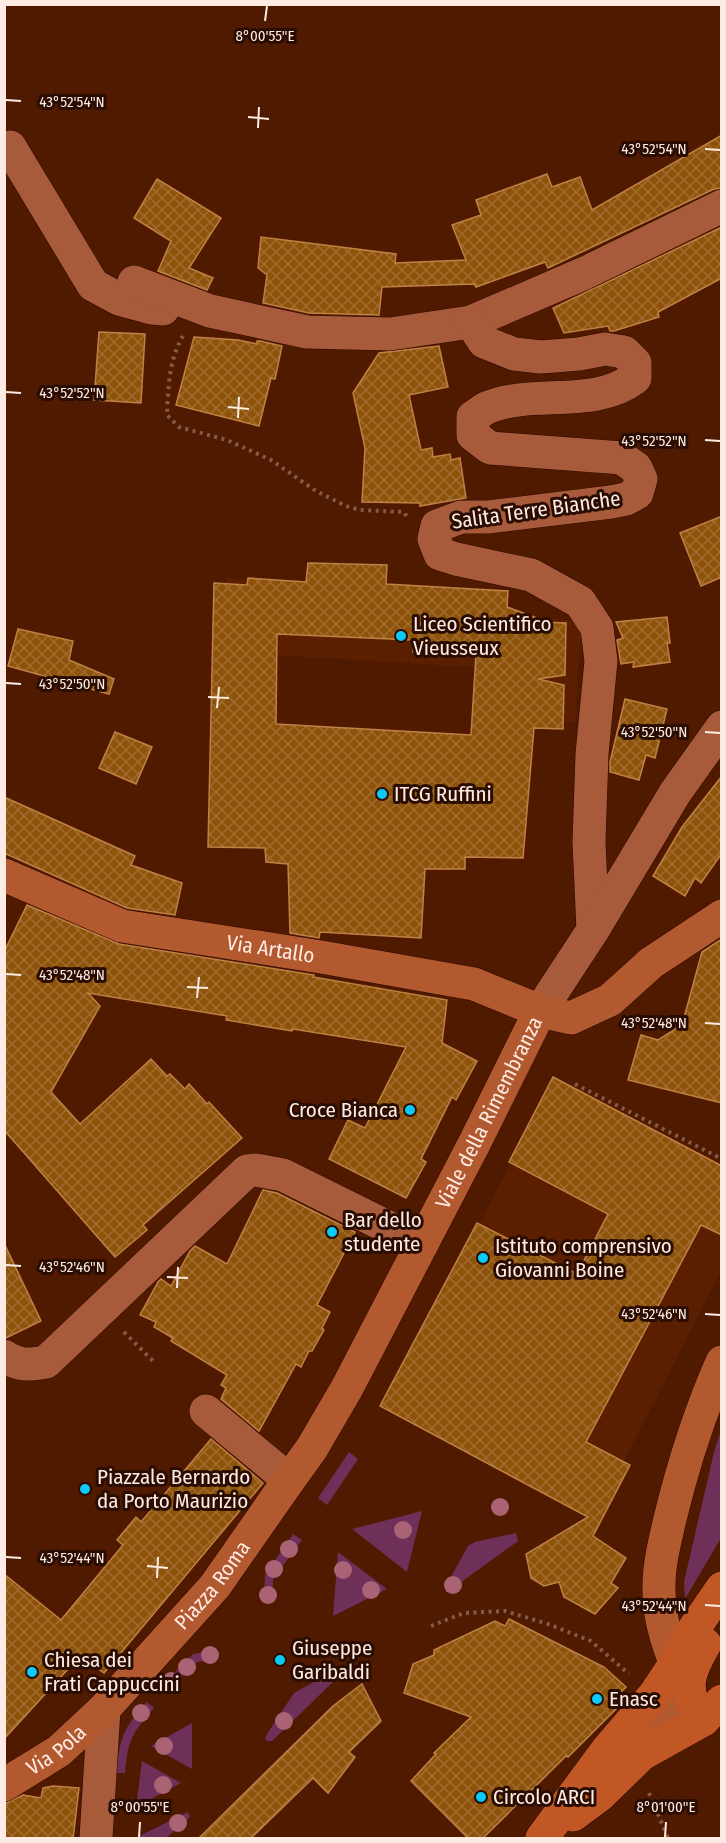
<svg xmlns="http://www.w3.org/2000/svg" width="726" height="1843" font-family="'Fira Sans Condensed',sans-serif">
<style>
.built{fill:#5a1f01}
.green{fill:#6e2f58}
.building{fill:url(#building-cross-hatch);stroke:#c08144;stroke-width:1.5;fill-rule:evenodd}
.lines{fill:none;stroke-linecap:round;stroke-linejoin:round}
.street-casing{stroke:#2d0800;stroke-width:34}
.secondary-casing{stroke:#2d0800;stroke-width:34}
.primary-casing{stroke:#2d0800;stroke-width:34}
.path{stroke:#855a46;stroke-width:4;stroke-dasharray:3 4.5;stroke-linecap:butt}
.street{stroke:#a75b3b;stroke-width:33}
.secondary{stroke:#b35930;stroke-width:33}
.primary{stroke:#c05724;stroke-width:33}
.tree{fill:#aa6374}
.ticks{fill:none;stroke:#fdebe4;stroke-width:2}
.poi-dot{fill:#0acafa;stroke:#2a0c01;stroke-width:2}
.labels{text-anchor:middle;stroke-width:6;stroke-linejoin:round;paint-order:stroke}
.street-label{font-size:21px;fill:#fdebe4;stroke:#2a0c01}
.poi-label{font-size:21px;fill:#fdebe4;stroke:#2a0c01;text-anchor:start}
.ticks-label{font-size:15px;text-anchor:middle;fill:#fdebe4;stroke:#2a0c01;stroke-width:6;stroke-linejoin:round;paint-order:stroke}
</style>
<defs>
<pattern id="building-cross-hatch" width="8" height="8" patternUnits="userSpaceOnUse" patternTransform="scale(1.5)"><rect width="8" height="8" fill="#8e530b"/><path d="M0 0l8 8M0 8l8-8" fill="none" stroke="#9f6c2e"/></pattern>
</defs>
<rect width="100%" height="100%" fill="#501a01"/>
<g class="built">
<polygon points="226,578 493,594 493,615 582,621 575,723 485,718 488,668 221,652"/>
<polygon points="551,1085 721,1173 721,1271 597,1514 387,1403"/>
</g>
<g class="green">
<polygon points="721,1430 721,1538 685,1599 684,1582 714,1452"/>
<polygon points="349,1452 358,1459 327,1505 318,1498"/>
<polygon points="422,1511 407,1572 352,1529"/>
<polygon points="516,1533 518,1541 446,1593 446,1586 468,1546 475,1542"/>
<polygon points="293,1534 302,1540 273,1579 272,1601 264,1600 265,1575"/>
<polygon points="338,1552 387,1589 333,1616"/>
<polygon points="214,1651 216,1658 195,1663 171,1688 165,1682 193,1654"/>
<polygon points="330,1673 334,1675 333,1682 272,1741 267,1741 265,1739 267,1734 294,1693"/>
<path d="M147 1702 154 1708C132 1733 128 1740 125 1773H116C120 1738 123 1728 147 1702Z"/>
<polygon points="192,1723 192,1769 151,1746"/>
<polygon points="142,1761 181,1783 136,1807"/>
<polygon points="188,1812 190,1817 166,1838 135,1838"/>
</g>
<g class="building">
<polygon points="722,135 722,188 714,189 548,268 545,262 476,287 474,284 382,287 379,315 309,313 263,303 267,275 258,268 261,237 396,254 395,263 466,260 452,225 481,215 476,200 547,174 552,187 580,177 592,210"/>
<polygon points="157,179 221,218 189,268 213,278 207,290 158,271 171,241 134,218"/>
<polygon points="722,227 722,278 658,312 659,317 614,331 610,331 608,326 564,333 553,308"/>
<polygon points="99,332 145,334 141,403 94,400"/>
<polygon points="194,337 238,340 257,344 257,341 260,341 282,346 275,379 271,378 259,426 176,405"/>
<polygon points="439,346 448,387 409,395 421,450 432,448 433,457 450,454 451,460 460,458 466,498 420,506 420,503 362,502 365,448 353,393 379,353"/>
<polygon points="722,516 722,577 701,586 680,533"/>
<path d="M308 563 387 565 386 584 508 591 507 607 540 619V622L566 623 565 675 538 679 564 685 563 729 534 728 523 858 465 857V869H425L421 938 320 932 319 938 290 933 288 864 266 862 265 848 208 847 214 583 247 585 248 578 306 582ZM277 634 413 640V652L476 655 471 735 276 724Z"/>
<polygon points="667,617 670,643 667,643 670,662 633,667 634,662 621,664 617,640 623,638 616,622"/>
<polygon points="18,629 73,641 69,660 114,679 109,694 8,666"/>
<polygon points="625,699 667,709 655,758 646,755 639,780 610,772 610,762"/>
<polygon points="115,732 152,747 136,784 99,768"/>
<polygon points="722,776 722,853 701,883 695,878 685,896 653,876 682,827"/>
<polygon points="4,797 135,856 131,865 182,883 175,915 127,908 4,853"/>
<polygon points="27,905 119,944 314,975 313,977 447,1000 442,1043 477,1061 456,1100 452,1097 421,1159 426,1162 406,1198 329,1159 348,1120 365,1128 406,1047 293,1029 292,1031 226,1020 227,1016 88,993 100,1006 51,1092 80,1124 151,1059 167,1076 170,1074 185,1089 189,1084 207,1104 209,1102 242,1138 143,1225 147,1230 115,1257 4,1130 4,952"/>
<polygon points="722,939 722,1103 628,1080 641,1035 658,1040 682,1025 702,952"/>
<polygon points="553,1077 722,1166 722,1235 701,1225 586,1442 630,1465 593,1536 626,1558 611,1583 618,1588 595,1614 564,1597 559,1582 544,1586 531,1578 526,1554 588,1517 380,1406 477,1223 577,1274 608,1214 509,1162"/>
<polygon points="263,1190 277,1193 355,1232 317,1305 330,1312 322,1328 324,1330 312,1351 309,1351 301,1367 296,1364 259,1431 221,1399 226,1388 221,1385 227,1375 171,1341 173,1338 154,1327 156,1322 140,1315 158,1282 161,1279 171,1286 190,1251 195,1246 227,1264"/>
<polygon points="4,1243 41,1321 6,1338 4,1337"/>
<polygon points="211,1439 263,1483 104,1673 80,1656 4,1739 4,1574 61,1620 123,1545 117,1540 136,1517 141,1522"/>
<polygon points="509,1619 604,1667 626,1687 612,1701 619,1706 568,1757 566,1756 482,1839 469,1839 411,1781 436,1754 434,1753 471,1717 404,1693 413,1664 434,1655 434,1650 495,1621 505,1626"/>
<polygon points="362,1684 381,1721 349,1752 355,1757 328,1793 313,1778 250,1839 198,1839 333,1706"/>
<polygon points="53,1786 79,1788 73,1839 4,1839 4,1804 23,1795 41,1798 43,1788"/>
</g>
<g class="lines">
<g class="street-casing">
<g id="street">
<polyline points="10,147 93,285 119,299 152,308 163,309"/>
<polyline points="134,282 210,311 307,332 390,334 471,322 585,273 722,206"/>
<path d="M471 322 484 342 514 354 541 357 579 354 605 349 624 352 635 363V378C594 409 534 389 489 407 483 409 478 414 473 417V435L490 448 622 458 636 468 641 479 637 493 626 499 611 502 488 517H461L437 526 434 539 440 554 456 559 531 575 580 602 597 628 601 661 592 754 589 842 593 930"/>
<polyline points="540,1011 593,930 675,793 722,727"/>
<path d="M4 1356C18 1366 30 1365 46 1362L247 1171 256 1170 283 1175 422 1244"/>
<polyline points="206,1411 289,1480"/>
<polyline points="96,1838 104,1709"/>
</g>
</g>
<g class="secondary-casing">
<g id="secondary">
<path id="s1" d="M4 875 122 926 321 957 474 984 540 1011 571 1018 610 1000 651 963 722 916"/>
<path d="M684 1683C670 1652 658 1620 659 1586 659 1563 665 1541 670 1519 683 1465 700 1412 722 1362"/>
<polyline points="642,1754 665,1707 675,1665"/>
<path id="s2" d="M4 1785 59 1751 104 1709 215 1586 289 1480 312 1448 347 1388 475 1142 540 1011"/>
</g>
</g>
<g class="primary-casing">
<g id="primary">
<path d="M703 1720C681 1691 688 1673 705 1644"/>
<polyline points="573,1815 600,1795 642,1754 703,1720 722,1701"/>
<polyline points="542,1838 607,1750 655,1694 675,1664 689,1636 722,1588"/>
</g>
</g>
<g class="path">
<path d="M183 336C169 358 168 390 167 415L179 427 227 440 271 460 316 491 346 506 360 510 404 512 407 517"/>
<polyline points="575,1084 722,1159"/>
<polyline points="124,1332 153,1361"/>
<polyline points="431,1626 464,1613 505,1611 548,1624 591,1641 629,1674"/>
<polyline points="649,1793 668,1838"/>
</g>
<use href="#street" class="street"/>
<use href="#secondary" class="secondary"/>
<use href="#primary" class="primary"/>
</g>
<g class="tree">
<circle cx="500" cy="1507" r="9"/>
<circle cx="403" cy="1530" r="9"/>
<circle cx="289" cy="1549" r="9"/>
<circle cx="274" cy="1569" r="9"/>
<circle cx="343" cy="1570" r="9"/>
<circle cx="453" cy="1585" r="9"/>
<circle cx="371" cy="1590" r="9"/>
<circle cx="268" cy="1595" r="9"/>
<circle cx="210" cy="1655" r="9"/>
<circle cx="187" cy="1667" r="9"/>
<circle cx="171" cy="1681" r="9"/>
<circle cx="141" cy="1713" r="9"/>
<circle cx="284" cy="1721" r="9"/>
<circle cx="164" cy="1746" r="9"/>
<circle cx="163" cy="1785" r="9"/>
<circle cx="178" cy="1823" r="9"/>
</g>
<path class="ticks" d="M265 21 267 6M6 100 21 101M248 117 269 119M258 128 259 107M705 149 720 150M6 392 21 393M228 407 249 409M238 418 239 397M705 440 720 441M6 683 21 684M208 697 229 698M217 708 219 687M705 732 720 733M6 974 21 975M187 987 208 988M197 998 199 977M705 1023 720 1024M6 1265 21 1266M167 1277 188 1278M177 1288 178 1267M705 1314 720 1315M6 1557 21 1558M147 1566 168 1568M157 1578 158 1557M705 1605 720 1606M139 1837 140 1822M665 1837 666 1822"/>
<g class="poi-dot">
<circle cx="401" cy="636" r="6"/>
<circle cx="382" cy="794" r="6"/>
<circle cx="410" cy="1110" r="6"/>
<circle cx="332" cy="1232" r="6"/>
<circle cx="483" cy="1258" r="6"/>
<circle cx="85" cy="1489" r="6"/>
<circle cx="280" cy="1660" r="6"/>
<circle cx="32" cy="1672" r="6"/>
<circle cx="597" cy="1699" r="6"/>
<circle cx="481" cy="1797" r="6"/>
</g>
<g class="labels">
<g class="street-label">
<text transform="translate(536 510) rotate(-8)" y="7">Salita Terre Bianche</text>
<text dy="7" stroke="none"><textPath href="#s1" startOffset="279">Via Artallo</textPath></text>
<text dy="7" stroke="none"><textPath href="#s2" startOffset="840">Viale della Rimembranza</textPath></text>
<text dy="7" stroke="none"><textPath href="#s2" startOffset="291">Piazza Roma</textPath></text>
<text dy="7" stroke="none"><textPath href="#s2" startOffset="63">Via Pola</textPath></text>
</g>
<g class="poi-label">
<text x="413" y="631">Liceo Scientifico<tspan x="413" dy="24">Vieusseux</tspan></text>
<text x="394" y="801">ITCG Ruffini</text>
<text x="398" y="1117" text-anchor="end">Croce Bianca</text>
<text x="344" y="1227">Bar dello<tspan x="344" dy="24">studente</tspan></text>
<text x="495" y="1253">Istituto comprensivo<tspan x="495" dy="24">Giovanni Boine</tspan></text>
<text x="97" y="1484">Piazzale Bernardo<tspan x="97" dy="24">da Porto Maurizio</tspan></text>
<text x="292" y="1655">Giuseppe<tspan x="292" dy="24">Garibaldi</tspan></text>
<text x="44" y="1667">Chiesa dei<tspan x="44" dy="24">Frati Cappuccini</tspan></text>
<text x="609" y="1706">Enasc</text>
<text x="493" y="1804">Circolo ARCI</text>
</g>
</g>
<g class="ticks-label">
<text x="265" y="41">8°00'55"E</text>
<text x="72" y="107">43°52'54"N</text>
<text x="654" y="154">43°52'54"N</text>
<text x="72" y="398">43°52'52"N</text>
<text x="654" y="446">43°52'52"N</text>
<text x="72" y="689">43°52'50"N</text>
<text x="654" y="737">43°52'50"N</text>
<text x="72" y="980">43°52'48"N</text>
<text x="654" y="1028">43°52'48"N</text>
<text x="72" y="1272">43°52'46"N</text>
<text x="654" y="1319">43°52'46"N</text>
<text x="72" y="1563">43°52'44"N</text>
<text x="654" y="1611">43°52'44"N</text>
<text x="140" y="1812">8°00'55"E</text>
<text x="666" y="1812">8°01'00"E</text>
</g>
<rect width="726" height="1843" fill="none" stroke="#fdebe4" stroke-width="12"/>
</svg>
